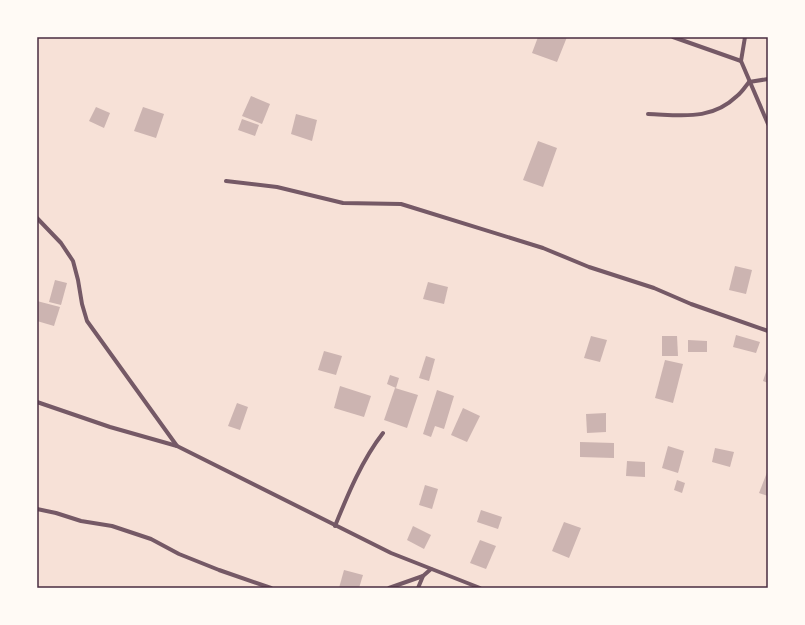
<svg xmlns="http://www.w3.org/2000/svg" width="805" height="625" font-family="'Playfair Display',serif">
<style>
.building{fill:#ccb4b1}
.lines{fill:none;stroke-linecap:round;stroke-linejoin:round}
.minor{stroke:#755966;stroke-width:4}
.neatline{fill:none;stroke:#4a2c40;stroke-width:1.5}
</style>
<rect width="100%" height="100%" fill="#f7e1d7"/>
<g class="building">
<polygon points="538,37 567,37 557,62 532,53"/>
<polygon points="251,96 270,104 262,124 242,116"/>
<polygon points="96,107 110,113 104,128 89,121"/>
<polygon points="143,107 164,114 156,138 134,131"/>
<polygon points="296,114 317,120 312,141 291,134"/>
<polygon points="242,119 259,125 255,136 238,130"/>
<polygon points="538,141 557,148 543,187 523,180"/>
<polygon points="735,266 752,270 746,294 729,290"/>
<polygon points="55,280 67,283 61,305 49,302"/>
<polygon points="428,282 448,287 444,304 423,299"/>
<polygon points="37,301 60,307 54,326 37,321"/>
<polygon points="736,335 760,342 756,353 733,347"/>
<polygon points="591,336 607,340 600,362 584,358"/>
<polygon points="662,336 677,336 678,356 662,356"/>
<polygon points="688,340 707,341 707,352 688,352"/>
<polygon points="324,351 342,356 336,375 318,370"/>
<polygon points="426,356 435,359 429,381 419,378"/>
<polygon points="665,360 683,364 673,403 655,398"/>
<polygon points="768,366 768,383 763,381"/>
<polygon points="390,375 399,378 396,388 387,384"/>
<polygon points="340,386 371,396 364,417 334,408"/>
<polygon points="395,388 418,395 407,428 384,420"/>
<polygon points="437,390 454,396 444,429 435,426 431,437 423,434"/>
<polygon points="237,403 248,407 240,430 228,426"/>
<polygon points="463,408 480,416 467,442 451,435"/>
<polygon points="606,413 606,432 587,433 586,414"/>
<polygon points="580,442 614,443 614,458 580,457"/>
<polygon points="668,446 684,451 678,473 662,468"/>
<polygon points="715,448 734,452 730,467 712,462"/>
<polygon points="627,461 645,462 645,477 626,476"/>
<polygon points="768,470 768,496 759,493"/>
<polygon points="677,480 685,483 682,493 674,490"/>
<polygon points="425,485 438,489 432,509 419,505"/>
<polygon points="481,510 502,517 498,529 477,522"/>
<polygon points="564,522 581,528 569,558 552,551"/>
<polygon points="413,526 431,535 424,549 407,540"/>
<polygon points="480,540 496,546 486,569 470,563"/>
<polygon points="344,570 363,575 359,588 339,588"/>
</g>
<g class="lines">
<g class="minor">
<polyline points="673,37 741,61 768,124"/>
<polyline points="741,61 745,37"/>
<path d="M648 114C682 115 711 121 737 96 742 92 745 87 749 82L768 79"/>
<polyline points="226,181 277,187 343,203 401,204 543,248 589,267 654,288 691,304 768,331"/>
<polyline points="37,218 61,243 73,261 78,280 82,304 87,321 177,446"/>
<polyline points="37,402 110,427 177,446 391,553 480,588"/>
<polyline points="37,509 56,513 81,521 112,526 151,539 179,554 219,570 271,588"/>
<path d="M335 526C348 494 362 460 383 433"/>
<polyline points="389,588 423,576"/>
<polyline points="418,588 423,576 431,569"/>
</g>
</g>
<rect width="805" height="625" fill="none" stroke="#fffaf5" stroke-width="76"/>
<rect x="38" y="38" width="729" height="549" class="neatline"/>
</svg>
